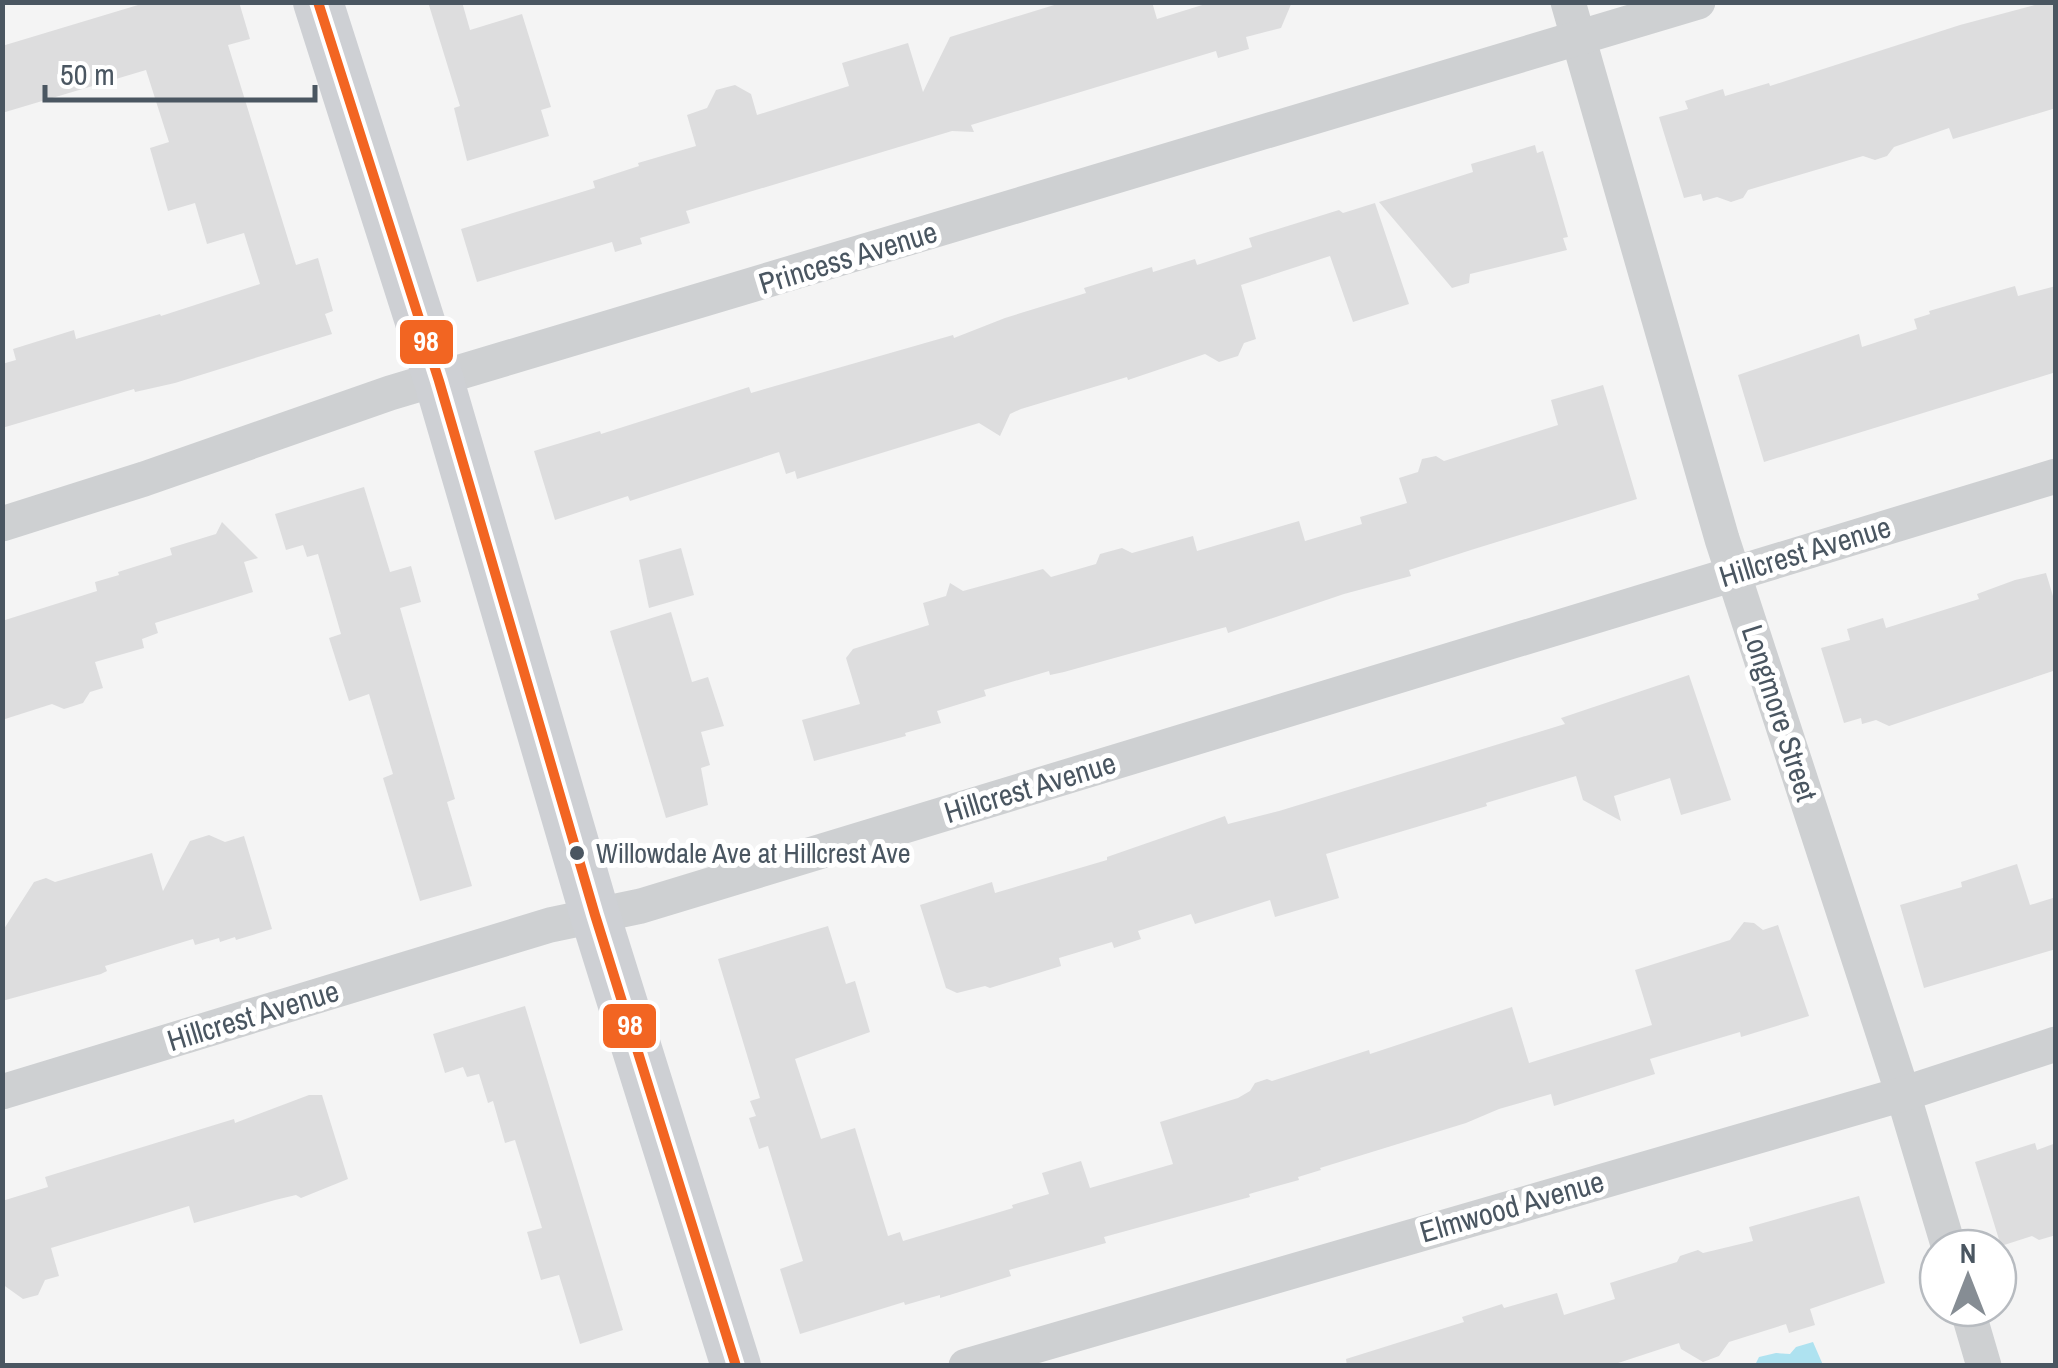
<svg xmlns="http://www.w3.org/2000/svg" width="2058" height="1368" font-family="'Archivo Narrow',sans-serif">
<style>
.water{fill:#aee2f0}
.building{fill:#ddddde}
.lines{fill:none;stroke-linecap:round;stroke-linejoin:round}
.street{stroke:#ced0d2;stroke-width:35}
.secondary{stroke:#ced0d4;stroke-width:50}
.bus-1-casing{stroke:#fff;stroke-width:18}
.bus-1{stroke:#f26522;stroke-width:10}
.bus-dot{fill:#4a5661;stroke:#fff;stroke-width:4}
.labels{text-anchor:middle;stroke-width:10;stroke-linejoin:round;paint-order:stroke}
.bus-label{font-size:28px;fill:#4a5661;stroke:#fff;text-anchor:start}
.street-label{font-size:30px;fill:#4a5661;stroke:#fff}
.line-badge{stroke:#fff;stroke-width:4}
.badge-label{font-size:28px;text-anchor:middle;font-weight:bold;fill:#fff}
</style>
<rect width="100%" height="100%" fill="#f4f4f4"/>
<polygon class="water" points="1813,1342 1823,1365 1755,1365 1759,1357 1776,1353 1790,1354 1796,1347"/>
<g class="building">
<polygon points="148,2 239,2 250,39 228,45 296,265 318,258 333,311 325,314 332,334 175,383 135,392 134,389 2,428 2,364 16,360 13,349 74,330 76,339 160,314 161,316 260,284 244,233 207,244 195,203 168,211 150,148 169,142 146,70 2,113 2,46"/>
<polygon points="428,2 462,2 470,30 522,14 551,107 541,110 549,136 467,161 454,108 460,106"/>
<polygon points="1064,2 1152,2 1157,19 1212,2 1292,2 1281,28 1246,37 1249,49 1218,58 1216,51 971,125 974,132 952,131 686,211 690,223 640,238 642,244 615,252 612,242 477,282 461,229 595,188 593,181 639,166 638,163 696,146 687,115 707,108 716,90 735,85 751,94 757,115 849,86 842,63 908,43 923,92 950,37"/>
<polygon points="2046,2 2056,2 2056,108 1953,139 1949,128 1894,147 1887,156 1875,160 1863,156 1748,190 1743,198 1731,202 1717,197 1703,201 1701,194 1684,198 1659,117 1688,109 1685,101 1723,89 1725,96 1769,83 1770,86 1960,25"/>
<polygon points="1535,145 1537,153 1543,151 1553,185 1568,237 1563,238 1567,250 1470,274 1469,283 1452,288 1379,202 1473,172 1471,164"/>
<polygon points="1375,203 1409,304 1353,322 1330,256 1241,285 1256,339 1244,343 1238,356 1219,362 1205,354 1128,380 1127,377 1021,409 1010,414 1000,436 979,423 797,479 795,471 786,474 779,452 630,501 628,496 555,520 534,451 600,431 601,434 749,387 751,393 953,335 954,338 1005,318 1086,293 1084,288 1152,267 1153,272 1195,259 1197,265 1252,247 1249,238 1339,210 1343,213"/>
<polygon points="2015,286 2018,296 2056,286 2056,372 1764,462 1738,375 1859,334 1862,347 1917,329 1914,319 1930,314 1929,311"/>
<polygon points="1603,385 1637,499 1471,550 1409,570 1411,576 1344,594 1228,633 1226,627 1064,672 1050,675 1049,671 984,690 986,696 937,711 941,723 905,733 906,736 814,761 802,720 860,704 846,658 853,649 929,625 923,603 946,596 950,583 963,591 1043,569 1051,577 1096,564 1100,554 1122,548 1132,553 1193,536 1197,551 1299,521 1305,541 1362,524 1360,517 1407,503 1399,478 1418,472 1422,459 1436,456 1444,461 1558,425 1551,400"/>
<polygon points="364,487 390,572 411,566 421,602 400,608 455,799 447,802 472,886 420,901 383,778 393,774 369,694 349,701 329,638 341,634 318,554 307,557 303,545 286,550 275,514"/>
<polygon points="222,522 258,558 244,562 253,592 155,623 158,633 142,639 144,648 95,662 103,688 90,692 83,703 64,709 52,704 2,720 2,621 97,591 95,582 119,575 118,572 172,555 170,548 216,534"/>
<polygon points="681,548 694,595 649,608 639,560"/>
<polygon points="2046,573 2056,606 2056,670 1889,726 1876,720 1862,724 1861,718 1844,723 1821,648 1850,640 1847,629 1883,618 1886,628 1979,599 1977,594 2015,580"/>
<polygon points="671,612 692,682 708,677 724,726 701,732 710,765 701,768 708,805 666,818 610,631"/>
<polygon points="1689,675 1731,800 1681,815 1670,778 1614,796 1621,821 1583,800 1576,776 1486,803 1487,806 1326,854 1339,898 1275,917 1270,900 1195,924 1191,914 1138,931 1141,939 1114,948 1112,942 1059,958 1061,966 990,988 985,986 957,993 946,988 920,905 992,882 995,893 1107,860 1107,857 1225,816 1228,824 1279,811 1565,724 1561,718"/>
<polygon points="209,835 225,842 244,836 272,929 236,940 235,937 220,942 219,938 195,945 193,939 105,966 107,971 101,974 2,1001 2,932 34,882 46,878 55,882 152,853 163,891 190,841"/>
<polygon points="2017,864 2030,905 2056,897 2056,949 1924,988 1900,905 1962,887 1961,882"/>
<polygon points="1744,922 1754,923 1763,930 1778,925 1809,1016 1741,1037 1740,1032 1650,1059 1655,1074 1554,1106 1551,1094 1499,1109 1466,1123 1320,1168 1321,1170 1298,1177 1299,1180 1249,1194 1250,1197 1104,1237 1106,1243 1009,1270 1011,1276 940,1298 940,1295 905,1305 904,1302 800,1334 780,1269 803,1261 768,1146 759,1149 749,1118 756,1116 750,1101 760,1098 718,959 828,926 846,984 855,981 870,1032 795,1059 821,1139 855,1128 888,1236 900,1232 903,1241 1013,1208 1012,1205 1049,1194 1042,1173 1081,1161 1090,1188 1173,1164 1160,1122 1238,1098 1250,1091 1255,1083 1267,1079 1272,1081 1369,1050 1370,1054 1512,1007 1529,1063 1652,1025 1635,970 1730,940"/>
<polygon points="525,1006 623,1330 580,1344 559,1275 541,1280 527,1232 542,1228 515,1140 505,1143 493,1101 488,1103 479,1074 467,1077 463,1067 445,1073 433,1034"/>
<polygon points="309,1095 322,1095 348,1179 301,1198 296,1195 275,1200 194,1223 189,1206 51,1248 59,1276 45,1280 38,1295 23,1299 2,1284 2,1201 48,1187 45,1177 234,1119 235,1123"/>
<polygon points="2035,1143 2037,1150 2056,1143 2056,1235 2039,1240 2032,1236 2001,1246 1975,1162"/>
<polygon points="1859,1196 1885,1283 1810,1309 1815,1325 1789,1333 1786,1324 1729,1342 1719,1356 1703,1362 1681,1349 1679,1343 1609,1366 1347,1366 1346,1359 1464,1322 1462,1317 1502,1304 1504,1308 1557,1293 1564,1315 1615,1299 1610,1283 1677,1262 1680,1256 1698,1250 1703,1253 1753,1241 1749,1227"/>
</g>
<g class="lines">
<g class="street">
<polyline points="1568,2 1722,539 1903,1094 1949,1248"/>
<polyline points="2,524 144,479 390,393 1698,2"/>
<polyline points="2,1092 550,925 641,906 2056,476"/>
<polyline points="1967,1308 1984,1366"/>
<polyline points="966,1366 1903,1094 2056,1044"/>
</g>
<polyline class="secondary" points="318,2 439,381 595,915 736,1366"/>
<g class="bus-1-casing">
<polyline id="bus-1" points="318,2 439,381 595,915 736,1366"/>
</g>
<use href="#bus-1" class="bus-1"/>
</g>
<circle class="bus-dot" cx="577" cy="853" r="9"/>
<g class="labels">
<g class="bus-label">
<text x="596" y="863">Willowdale Ave at Hillcrest Ave</text>
</g>
<g class="street-label">
<text transform="translate(848 258) rotate(-17)" y="10">Princess Avenue</text>
<text transform="translate(1805 552) rotate(-17)" y="10">Hillcrest Avenue</text>
<text transform="translate(1779 713) rotate(72)" y="10">Longmore Street</text>
<text transform="translate(1030 788) rotate(-17)" y="10">Hillcrest Avenue</text>
<text transform="translate(253 1016) rotate(-17)" y="10">Hillcrest Avenue</text>
<text transform="translate(1512 1207) rotate(-16)" y="10">Elmwood Avenue</text>
</g>
</g>
<g class="line-badge">
<rect x="398" y="318" width="57" height="48" rx="10" fill="#f26522"/>
<rect x="601" y="1002" width="57" height="48" rx="10" fill="#f26522"/>
</g>
<g class="badge-label">
<text x="426" y="351">98</text>
<text x="630" y="1035">98</text>
</g>
<rect width="2058" height="1368" fill="none" stroke="#4a5661" stroke-width="10"/>
<g transform="translate(1968 1278)"><circle r="48" fill="#ffffff" stroke="#b7bbc0" stroke-width="2.5"/>
<path d="M0-8L18 38L0 25L-18 38Z" fill="#868d94"/>
<text y="-15" font-size="28" font-weight="bold" text-anchor="middle" fill="#4a5661">N</text>
</g>
<path d="M45 85v15h270v-15" fill="none" stroke="#4a5661" stroke-width="5"/>
<text x="60" y="85" font-size="30" fill="#4a5661" stroke="#ffffff" stroke-width="8" paint-order="stroke">50 m</text>
</svg>
